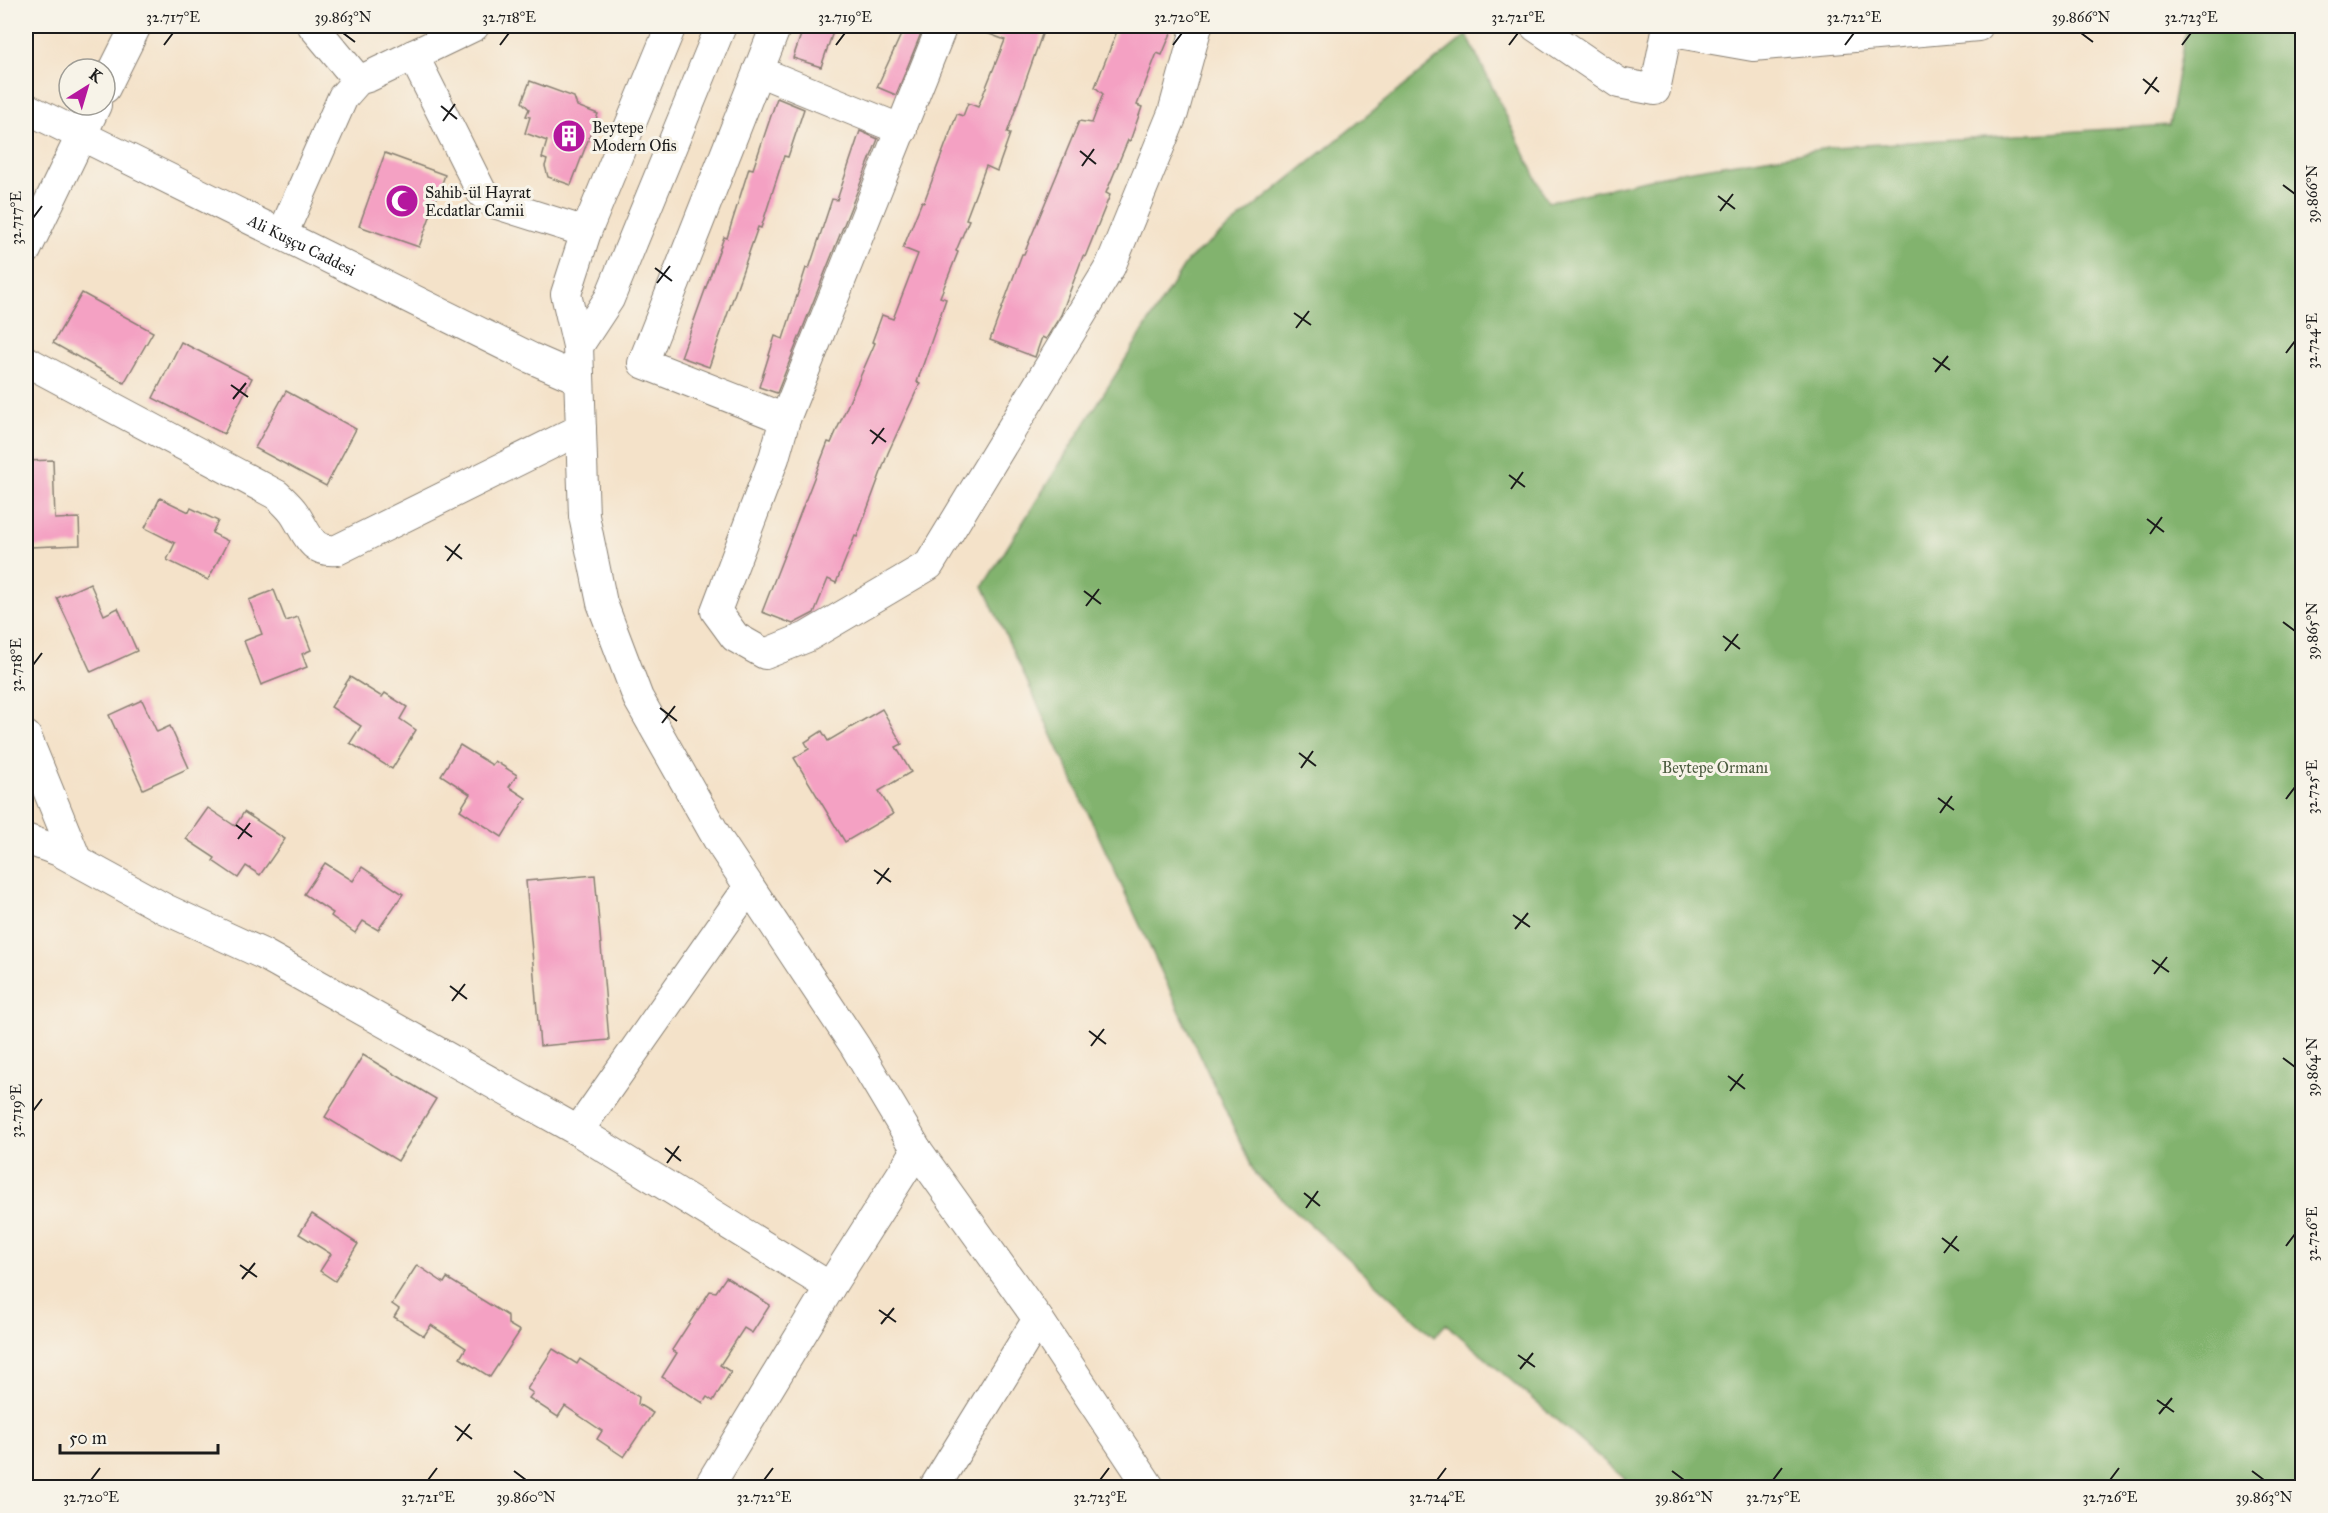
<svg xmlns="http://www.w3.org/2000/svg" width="2328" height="1513" font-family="'IM FELL Great Primer',serif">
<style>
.forest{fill:#82b36e;stroke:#4f6845;stroke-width:1.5}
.building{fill:#f4a1c3}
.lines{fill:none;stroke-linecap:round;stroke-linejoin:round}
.minor-casing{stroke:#887f72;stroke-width:32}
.minor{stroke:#fff;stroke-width:30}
.ticks{fill:none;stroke:#1c1c1c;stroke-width:2}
.labels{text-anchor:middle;stroke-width:6;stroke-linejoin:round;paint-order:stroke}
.poi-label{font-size:16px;fill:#1c1c1c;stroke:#f7f3e8;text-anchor:start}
.street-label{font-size:16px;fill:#1c1c1c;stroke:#f7f3e8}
.park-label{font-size:16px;fill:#4b5b3f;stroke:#f7f3e8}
.neatline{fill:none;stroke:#1c1c1c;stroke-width:2}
.ticks-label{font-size:15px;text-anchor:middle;fill:#1c1c1c}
</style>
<rect width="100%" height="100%" fill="#f7f3e8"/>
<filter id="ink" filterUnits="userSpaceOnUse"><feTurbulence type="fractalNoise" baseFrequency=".0167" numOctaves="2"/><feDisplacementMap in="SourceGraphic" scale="12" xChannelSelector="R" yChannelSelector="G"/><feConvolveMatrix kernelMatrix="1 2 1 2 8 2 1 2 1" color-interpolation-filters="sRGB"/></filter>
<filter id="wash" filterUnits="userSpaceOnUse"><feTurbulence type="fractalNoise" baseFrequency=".008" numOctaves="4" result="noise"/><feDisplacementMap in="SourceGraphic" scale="24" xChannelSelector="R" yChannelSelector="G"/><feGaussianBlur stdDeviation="1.35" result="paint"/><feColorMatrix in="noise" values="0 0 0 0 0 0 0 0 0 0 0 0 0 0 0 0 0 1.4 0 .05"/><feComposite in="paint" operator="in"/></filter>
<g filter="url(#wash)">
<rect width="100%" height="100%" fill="#f4e2c9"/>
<polygon class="forest" points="2186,26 2302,26 2302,1487 1634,1487 1446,1324 1434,1337 1255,1174 983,586 1187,261 1467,35 1548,202 1680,172 1835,147 2169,125"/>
<g id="blocks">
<g class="building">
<polygon points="804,26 835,26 821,67 793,58"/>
<polygon points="905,26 924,26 896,95 877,87"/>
<polygon points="971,26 1045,26 1007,133 1010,134 997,171 986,166 966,219 969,220 956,251 958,252 940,297 946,299 917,382 920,383 888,453 857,537 855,536 836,583 828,579 814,613 793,624 762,612 828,442 831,443 875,343 872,342 882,315 893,319 918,254 903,248 922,201 924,202 957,114 963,116 968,103 978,107 1005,40 971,27"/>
<polygon points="1119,26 1174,26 1162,55 1157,53 1137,105 1142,107 1130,141 1128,140 1106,193 1110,195 1085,257 1083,256 1061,315 1046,339 1042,337 1035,357 990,340 1022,254 1024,254 1079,121 1092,123 1103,94 1095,87"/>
<polygon points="530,81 574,97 577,106 598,114 571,185 548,177 545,166 547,160 542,158 547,141 525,133 530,117 526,116 529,109 522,102"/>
<polygon points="777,98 804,109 788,157 784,156 761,228 758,227 709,367 681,357 724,237 727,238 749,168 753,169"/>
<polygon points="860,131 878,139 777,393 759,387 775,336 783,339 806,268 809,269 832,199 837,200"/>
<polygon points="385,153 445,175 419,247 359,226"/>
<polygon points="82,293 153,332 124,383 53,343"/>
<polygon points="181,342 252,378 224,434 153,398"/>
<polygon points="286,391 356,429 326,486 255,448"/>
<polygon points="53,460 55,519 79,518 80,545 30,547 29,532 26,532 26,461"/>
<polygon points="160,498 189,512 191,508 218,521 212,533 228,541 208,580 167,560 175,543 145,528"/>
<polygon points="90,583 104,615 118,608 137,651 91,672 57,598"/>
<polygon points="274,590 286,621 298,617 311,650 302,654 307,667 261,685 244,641 262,634 249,600"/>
<polygon points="350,677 382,697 385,693 407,707 400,719 416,730 392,769 350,743 361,726 331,707"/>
<polygon points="142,700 157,732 170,726 189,768 143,789 109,715"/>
<polygon points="882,709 902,744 896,747 911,772 879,791 893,814 845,842 794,758 809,749 805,742 822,731 828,741"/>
<polygon points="460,745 492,765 495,761 517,775 509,787 526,798 502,837 460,810 470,794 441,775"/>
<polygon points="208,808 235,826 244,812 285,839 260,875 246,866 238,878 213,861 215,858 186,839"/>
<polygon points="325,863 353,881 362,867 403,894 378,930 363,921 355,933 331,916 333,913 304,894"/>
<polygon points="595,875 609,1040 540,1046 526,881"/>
<polygon points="363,1055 436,1099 398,1161 325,1117"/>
<polygon points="312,1214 358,1244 335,1281 320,1271 331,1254 299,1234"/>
<polygon points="417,1265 444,1283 447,1278 508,1316 508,1324 520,1331 490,1377 460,1358 466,1348 431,1325 424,1336 394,1317 399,1309 392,1304"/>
<polygon points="726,1277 770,1305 752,1333 744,1328 720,1365 731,1372 713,1401 707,1397 703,1403 662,1377 677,1353 672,1350 710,1291 716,1292"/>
<polygon points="553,1349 577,1364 580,1359 639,1397 638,1404 653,1413 624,1457 597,1439 602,1431 565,1406 558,1417 529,1398 533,1393 527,1389"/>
</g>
</g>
</g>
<g filter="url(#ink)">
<use href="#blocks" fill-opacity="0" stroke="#887f72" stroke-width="1.5"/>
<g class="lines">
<g class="minor-casing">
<g id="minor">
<polyline points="313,26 358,80"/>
<polyline points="671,26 586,232 566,294 578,346 584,516 602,603 638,698 719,841 855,1046 917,1150 1038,1319 1150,1488"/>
<polyline points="776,26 643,363 785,419 774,458 716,611 735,637 765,654 807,637 929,565 1110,267 1173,113 1197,26"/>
<polyline points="1535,26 1619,83 1655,90 1668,26"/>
<polyline points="1667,31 1753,46 1978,26"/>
<polyline points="413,55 482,193 494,203 586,232"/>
<polyline points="758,71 902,130"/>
<polyline points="105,88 136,26"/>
<path id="s1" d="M26 108 531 358 579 379"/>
<polyline points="282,235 343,97 358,80 368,77 474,26"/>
<polyline points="26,250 96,105"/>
<polyline points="578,346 609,299 721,26"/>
<path d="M26 361 277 495C283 501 289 506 294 513 307 532 310 553 337 550L581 429"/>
<polyline points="785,419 942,26"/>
<polyline points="26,736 76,859"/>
<polyline points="26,839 59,851 165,909 263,954 578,1131 830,1287"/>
<polyline points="578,1131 749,887"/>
<polyline points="708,1488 830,1287 917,1150"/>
<polyline points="934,1488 1038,1319"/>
</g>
</g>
<use href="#minor" class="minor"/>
</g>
</g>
<path class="ticks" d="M343 33 355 42M2081 33 2093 42M164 45 173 33M500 45 509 33M836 45 845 33M1173 45 1182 33M1509 45 1518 33M1845 45 1854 33M2182 45 2191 33M2143 79 2159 92M2145 94 2157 77M441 106 457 119M443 121 455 104M1080 151 1096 164M1082 166 1094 149M2283 185 2295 194M1718 196 1735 209M1720 211 1733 194M33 218 42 206M655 268 672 281M657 283 670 266M1294 313 1311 325M1296 328 1309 311M2286 353 2295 341M1933 358 1950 370M1935 372 1948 356M231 385 248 397M233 399 246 383M870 430 886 442M872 444 884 428M1509 475 1525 487M1511 489 1523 472M2147 519 2164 532M2150 534 2162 517M445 546 462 559M447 561 460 544M1084 591 1101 604M1086 606 1099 589M2283 622 2295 631M1723 636 1740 649M1725 651 1738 634M33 665 42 653M660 708 677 721M662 723 675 706M1299 753 1316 766M1301 768 1313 751M1938 798 1954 810M2286 799 2295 787M1940 813 1952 796M236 825 252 837M238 839 250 823M874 870 891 882M877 884 889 868M1513 915 1530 927M1515 929 1528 913M2152 960 2169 972M2154 974 2167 957M450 986 467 999M452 1001 465 984M1089 1031 1106 1044M1091 1046 1104 1029M2283 1058 2295 1067M1728 1076 1745 1089M1730 1091 1743 1074M33 1111 42 1099M665 1148 681 1161M667 1163 679 1146M1304 1193 1320 1206M1306 1208 1318 1191M1942 1238 1959 1251M2286 1246 2295 1234M1944 1253 1957 1236M240 1265 257 1277M242 1279 255 1263M879 1310 896 1322M881 1324 894 1308M1518 1355 1535 1367M1520 1369 1533 1353M2157 1400 2174 1412M2159 1414 2172 1398M455 1426 472 1439M457 1441 470 1424M514 1471 526 1480M1672 1471 1684 1480M2252 1471 2264 1480M91 1480 100 1468M428 1480 437 1468M764 1480 773 1468M1100 1480 1109 1468M1437 1480 1446 1468M1773 1480 1782 1468M2110 1480 2119 1468"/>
<defs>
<g id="building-disc" transform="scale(1.725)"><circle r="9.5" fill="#b5179e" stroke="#f7f3e8"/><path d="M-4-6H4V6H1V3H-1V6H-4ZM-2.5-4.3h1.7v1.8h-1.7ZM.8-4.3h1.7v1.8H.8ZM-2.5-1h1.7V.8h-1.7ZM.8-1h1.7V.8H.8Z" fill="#fff"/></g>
<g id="mosque-disc" transform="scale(1.725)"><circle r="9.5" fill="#b5179e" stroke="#f7f3e8"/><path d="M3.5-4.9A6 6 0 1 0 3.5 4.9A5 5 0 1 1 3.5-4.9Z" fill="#fff"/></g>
</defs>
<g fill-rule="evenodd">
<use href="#building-disc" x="569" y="136"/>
<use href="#mosque-disc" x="402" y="201"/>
</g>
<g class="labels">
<g class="poi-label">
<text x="592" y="133">Beytepe<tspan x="592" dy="18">Modern Ofis</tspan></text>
<text x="425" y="198">Sahib-ül Hayrat<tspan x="425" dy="18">Ecdatlar Camii</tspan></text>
</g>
<g class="street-label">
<text dy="6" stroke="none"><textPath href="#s1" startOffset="308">Ali Kuşçu Caddesi</textPath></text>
</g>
<g class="park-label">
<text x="1715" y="773">Beytepe Ormanı</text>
</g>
</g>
<rect width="2328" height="1513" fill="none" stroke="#f7f3e8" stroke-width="66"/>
<g transform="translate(87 87) rotate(37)"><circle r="28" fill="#f7f3e8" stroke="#9f9d96" stroke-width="1.5"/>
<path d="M0-4.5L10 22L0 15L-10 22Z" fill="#b5179e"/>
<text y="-9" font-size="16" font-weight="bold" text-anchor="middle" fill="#1c1c1c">K</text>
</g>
<path d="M60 1444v9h158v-9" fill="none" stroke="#1c1c1c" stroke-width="3"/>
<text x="69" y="1444" font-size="18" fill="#1c1c1c" stroke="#f7f3e8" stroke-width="4.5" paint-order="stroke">50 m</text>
<rect x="33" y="33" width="2262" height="1447" class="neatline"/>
<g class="ticks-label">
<text x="173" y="22">32.717°E</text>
<text x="343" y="22">39.863°N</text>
<text x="509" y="22">32.718°E</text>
<text x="845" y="22">32.719°E</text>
<text x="1182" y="22">32.720°E</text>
<text x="1518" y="22">32.721°E</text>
<text x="1854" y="22">32.722°E</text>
<text x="2081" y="22">39.866°N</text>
<text x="2191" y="22">32.723°E</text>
<text transform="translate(2312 194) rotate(-90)" y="5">39.866°N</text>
<text transform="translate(16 218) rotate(-90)" y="5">32.717°E</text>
<text transform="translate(2312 341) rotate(-90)" y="5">32.724°E</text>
<text transform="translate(2312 631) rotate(-90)" y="5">39.865°N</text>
<text transform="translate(16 665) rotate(-90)" y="5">32.718°E</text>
<text transform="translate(2312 787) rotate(-90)" y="5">32.725°E</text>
<text transform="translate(2312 1067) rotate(-90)" y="5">39.864°N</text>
<text transform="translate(16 1111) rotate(-90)" y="5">32.719°E</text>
<text transform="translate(2312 1234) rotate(-90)" y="5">32.726°E</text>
<text x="91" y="1502">32.720°E</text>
<text x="428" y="1502">32.721°E</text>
<text x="526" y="1502">39.860°N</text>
<text x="764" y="1502">32.722°E</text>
<text x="1100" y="1502">32.723°E</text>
<text x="1437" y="1502">32.724°E</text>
<text x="1684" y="1502">39.862°N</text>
<text x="1773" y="1502">32.725°E</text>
<text x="2110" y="1502">32.726°E</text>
<text x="2264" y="1502">39.863°N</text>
</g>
</svg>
